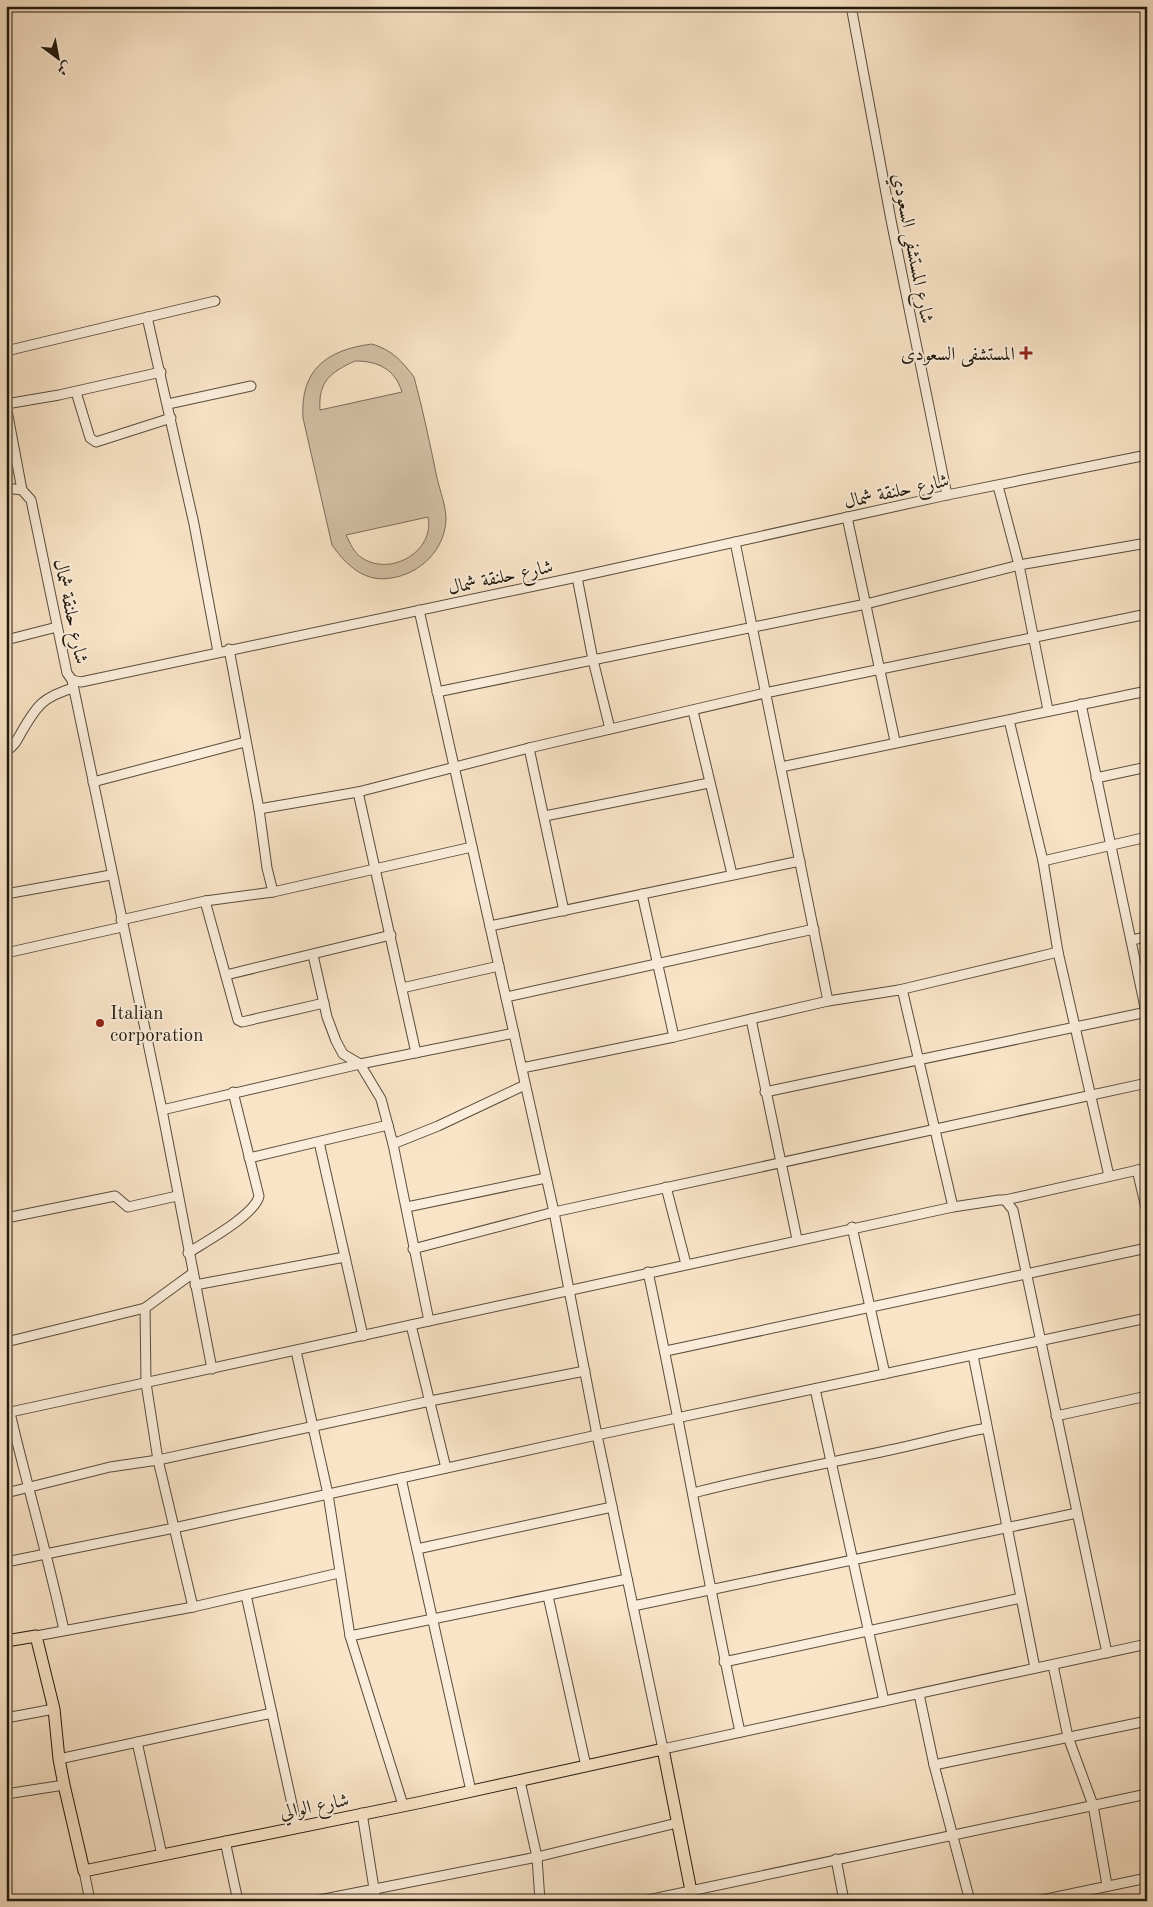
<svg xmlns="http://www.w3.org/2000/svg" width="1153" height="1907" font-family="'Old Standard TT',Amiri,serif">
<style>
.park{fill:#d4c1a7;stroke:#7b6d5a;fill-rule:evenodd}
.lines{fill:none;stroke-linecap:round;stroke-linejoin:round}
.minor-casing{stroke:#584c3b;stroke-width:11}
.major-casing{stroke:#22190c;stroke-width:13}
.minor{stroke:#fbeddb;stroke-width:9}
.major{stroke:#f9e4c7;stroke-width:11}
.poi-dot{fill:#8f2418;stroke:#fbeddb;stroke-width:2}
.labels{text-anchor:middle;stroke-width:4;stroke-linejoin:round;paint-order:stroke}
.street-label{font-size:19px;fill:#22190c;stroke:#fbeddb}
.poi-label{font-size:19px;fill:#22190c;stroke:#fbeddb;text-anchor:end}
</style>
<rect width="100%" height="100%" fill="#f9e4c7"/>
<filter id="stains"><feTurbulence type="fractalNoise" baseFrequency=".004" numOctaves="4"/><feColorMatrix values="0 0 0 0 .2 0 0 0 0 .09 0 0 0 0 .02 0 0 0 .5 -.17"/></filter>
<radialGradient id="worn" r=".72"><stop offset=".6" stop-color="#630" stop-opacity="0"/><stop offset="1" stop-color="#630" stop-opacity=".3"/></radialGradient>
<path class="park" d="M372 344C392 350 402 361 414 377 423 410 430 444 437 478 440 491 446 506 446 519 445 550 420 574 391 578 365 583 346 565 332 545L303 418C300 370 326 350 372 344ZM355 361C378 361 395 369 402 392L320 410C318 381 331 372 355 361ZM428 517C435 551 391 577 362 558 354 553 350 543 346 535Z"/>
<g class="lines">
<g class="minor-casing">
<g id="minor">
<polyline points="851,6 891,220 947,495"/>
<polyline points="147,317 194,524 218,652"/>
<polyline points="6,351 215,301"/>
<polyline points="76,392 90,438 96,442 171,418"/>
<polyline points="6,404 59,395 161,372"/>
<polyline points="168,404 251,386"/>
<polyline points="6,405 22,490"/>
<polyline points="998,486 1019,565 1048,710"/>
<polyline points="6,488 22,490 31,500 67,673 72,680 81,682 577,577 947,495 1147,455"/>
<polyline points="847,517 895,741"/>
<polyline points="735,542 828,1001 899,990 903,993 953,1207 999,1200 1005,1200 1013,1210 1107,1653"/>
<polyline points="577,577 593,660 610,729"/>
<polyline points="419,610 554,1212 597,1435 663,1749 1147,1644"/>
<polyline points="6,640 57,627"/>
<polyline points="229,649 259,809 267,868 273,892"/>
<polyline points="72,680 162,1110 212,1369"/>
<polyline points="437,692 866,604 1019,565 1147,543"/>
<polyline points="1081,704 1146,1012"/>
<polyline points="693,711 732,874"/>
<polyline points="1009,720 1043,861 1058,952 1109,1176"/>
<polyline points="529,748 564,911"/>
<path d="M6 751C14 747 17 740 21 733 37 705 43 697 73 688"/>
<polyline points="781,767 1147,691"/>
<polyline points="1096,778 1147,767"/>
<polyline points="93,782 245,742"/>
<polyline points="358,792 416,1053"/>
<polyline points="259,809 358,792 529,748 765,693 1147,614"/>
<polyline points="545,816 709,783"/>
<polyline points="1043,861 1147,837"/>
<polyline points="6,894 111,875"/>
<polyline points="642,894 674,1037"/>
<polyline points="205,901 238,1020 242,1022 324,1003"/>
<polyline points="121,920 205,901 273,892 472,847"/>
<polyline points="490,926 800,861"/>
<polyline points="1131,940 1147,937"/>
<polyline points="6,953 122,927"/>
<polyline points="313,955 327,1017 336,1041 343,1054 360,1064 381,1099 393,1144 429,1321"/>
<polyline points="226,975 391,935"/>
<polyline points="402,988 499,966"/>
<polyline points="899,990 1058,952"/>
<polyline points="506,997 814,929"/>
<polyline points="751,1019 797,1239"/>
<polyline points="522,1068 674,1037 828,1001"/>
<polyline points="765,1092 1147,1012"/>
<polyline points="162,1110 360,1064 514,1033"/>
<polyline points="319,1142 363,1336"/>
<polyline points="393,1144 438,1126 525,1085"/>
<polyline points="249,1158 388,1125"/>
<polyline points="1137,1170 1147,1212"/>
<polyline points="666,1187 686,1264"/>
<polyline points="1005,1200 1147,1168"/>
<polyline points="407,1207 546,1178"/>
<polyline points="6,1218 115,1196 128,1207 177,1196"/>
<polyline points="852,1227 885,1374"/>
<polyline points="413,1249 554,1212 1147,1083"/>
<path d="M188 1253C205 1242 255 1215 259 1196L233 1092"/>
<path d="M648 1272C681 1425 707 1579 740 1732"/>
<polyline points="195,1285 345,1257"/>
<polyline points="145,1308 146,1383 158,1460 193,1607"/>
<polyline points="411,1325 446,1468"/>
<polyline points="6,1342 145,1308 193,1273"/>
<polyline points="296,1351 328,1494 350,1636 403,1805"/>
<polyline points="666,1351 1147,1248"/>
<polyline points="973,1355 1035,1668"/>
<polyline points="815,1389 884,1701"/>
<polyline points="6,1413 953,1207"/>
<path d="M10 1413C27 1485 48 1557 64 1630"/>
<polyline points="1056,1416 1147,1396"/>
<polyline points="401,1478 471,1791"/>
<polyline points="6,1493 110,1467 158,1460 430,1401 585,1371"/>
<path d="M693 1493C758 1476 824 1464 890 1450 923 1443 955 1434 987 1428"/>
<polyline points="417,1549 612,1507"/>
<polyline points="6,1562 174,1528 597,1435 1147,1318"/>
<polyline points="246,1595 297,1827"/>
<polyline points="548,1596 586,1766"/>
<polyline points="633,1606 1077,1513"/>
<polyline points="36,1636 193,1607 339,1573"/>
<polyline points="350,1636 627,1579"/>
<polyline points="724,1662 1021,1598"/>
<polyline points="1053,1665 1068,1737 1093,1805 1107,1885"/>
<polyline points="919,1694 934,1765 970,1901"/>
<polyline points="6,1718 54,1709"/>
<polyline points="137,1742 162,1855"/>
<polyline points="59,1759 272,1713"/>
<polyline points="934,1765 1147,1721"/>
<polyline points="520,1781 537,1857 540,1901"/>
<polyline points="6,1794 64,1785"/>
<polyline points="362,1813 376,1901"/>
<polyline points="225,1841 238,1901"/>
<polyline points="836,1859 844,1901"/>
<polyline points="84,1871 90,1901"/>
<polyline points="6,1892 8,1901"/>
<polyline points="314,1901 537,1857 677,1823"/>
<polyline points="643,1901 1147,1794"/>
<polyline points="1037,1901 1147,1878"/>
</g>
</g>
<g class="major-casing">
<polyline id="major" points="6,1641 36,1636 54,1709 59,1759 64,1785 84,1871 422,1802 663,1749 693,1901"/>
</g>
<use href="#minor" class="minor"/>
<use href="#major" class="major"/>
</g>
<g class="poi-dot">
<path d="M1023.5 345.5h5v5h5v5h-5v5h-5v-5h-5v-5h5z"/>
<circle cx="100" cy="1023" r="5"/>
</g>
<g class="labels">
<g class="street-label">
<text transform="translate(914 248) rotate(79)" y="7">شارع المستشفى السعودي</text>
<text transform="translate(896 490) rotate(-12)" y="7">شارع حلنقة شمال</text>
<text transform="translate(500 576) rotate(-12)" y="7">شارع حلنقة شمال</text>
<text transform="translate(72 611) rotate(78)" y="7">شارع حلنقة شمال</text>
<text transform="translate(314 1805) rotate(-11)" y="7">شارع الوالي</text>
</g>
<g class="poi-label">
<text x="1015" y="360">المستشفى السعودى</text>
<text x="110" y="1019" text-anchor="start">Italian<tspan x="110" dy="22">corporation</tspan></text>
</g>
</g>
<rect width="1153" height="1907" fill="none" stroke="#f9e4c7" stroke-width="25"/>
<rect x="8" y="8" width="1138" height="1892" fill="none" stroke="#22190c" stroke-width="2.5"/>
<rect x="12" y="12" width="1128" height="1882" fill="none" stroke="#22190c"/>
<g transform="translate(58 58) rotate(148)" stroke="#fbeddb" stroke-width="4" paint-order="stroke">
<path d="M0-4L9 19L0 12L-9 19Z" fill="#22190c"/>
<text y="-8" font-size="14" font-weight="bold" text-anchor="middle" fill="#22190c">ش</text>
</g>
<rect width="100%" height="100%" filter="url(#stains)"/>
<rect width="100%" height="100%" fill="url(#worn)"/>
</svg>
